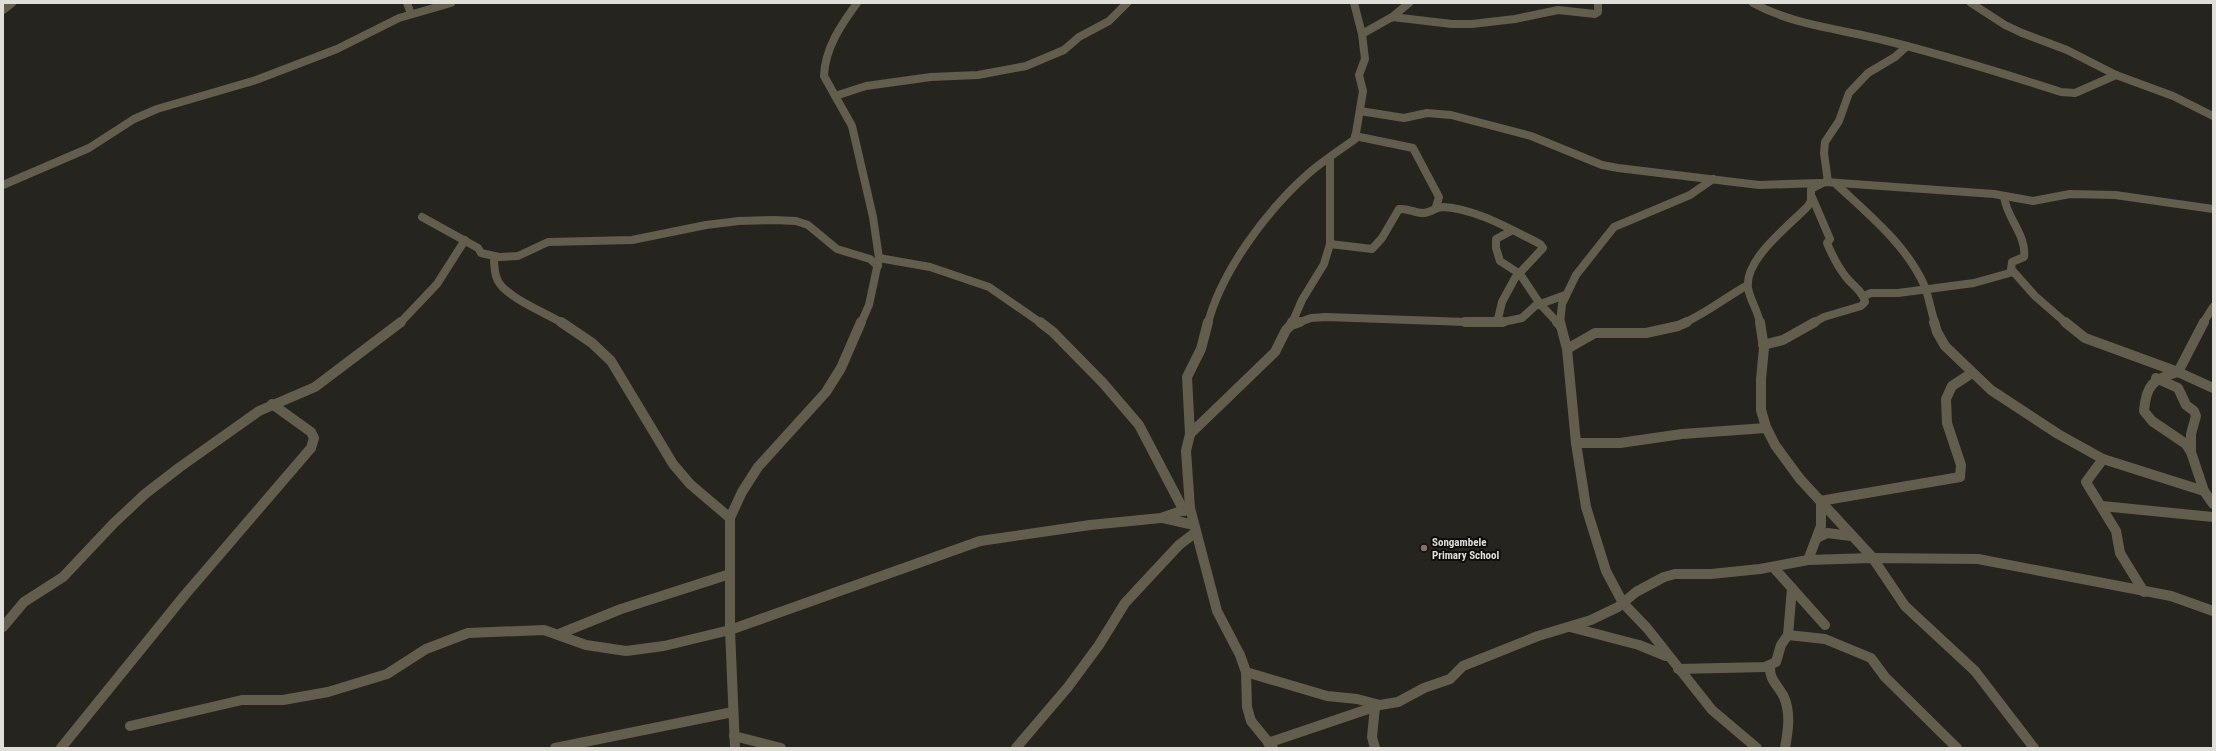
<svg xmlns="http://www.w3.org/2000/svg" width="2216" height="751" font-family="'Roboto Condensed',sans-serif">
<style>
.lines{fill:none;stroke-linecap:round;stroke-linejoin:round}
.minor-far1{stroke:#625d4d;stroke-width:8}
.minor{stroke:#625d4d;stroke-width:10}
.education-dot{fill:#8d6e63;stroke:#0e0d0b;stroke-width:1.5}
.labels{text-anchor:middle;stroke-width:4;stroke-linejoin:round;paint-order:stroke}
.poi-label{font-size:11px;font-weight:bold;fill:#dfded9;stroke:#0e0d0b;text-anchor:start}
</style>
<rect width="100%" height="100%" fill="#26241e"/>
<g class="lines">
<g class="minor-far1">
<polyline points="407,3 411,14"/>
<path d="M857 3C841 25 825 48 824 76L852 126 873 217 879 258 869 305 861 323"/>
<polyline points="1354,3 1362,34"/>
<path d="M1753 3C1791 24 1833 28 1875 38 1938 53 1999 72 2061 92L2075 93 2116 75"/>
<polyline points="1971,3 2005,25 2022,33 2067,50 2116,75 2173,96 2213,116"/>
<polyline points="3,10 12,3"/>
<polyline points="1391,18 1409,3"/>
<polyline points="835,96 866,86 931,77 978,75 1026,66 1064,50 1079,37 1109,21 1127,3"/>
<polyline points="1360,111 1404,118 1427,113 1451,115 1531,136 1602,165 1618,168 1759,185 1820,183"/>
<polyline points="1355,136 1413,148 1439,197 1436,207"/>
<polyline points="1828,182 1824,153 1825,142 1839,121 1849,93 1868,73 1895,57 1907,46"/>
<path d="M1835 183C1868 214 1907 245 1925 287 1929 298 1931 311 1935 323"/>
<polyline points="3,185 89,148 134,119 157,109 256,80 337,49 399,18 451,3"/>
<path d="M2004 196C2006 218 2027 235 2024 257L2012 262 2011 269 2035 296 2066 323"/>
<path d="M1812 197 1830 239 1827 243C1832 255 1838 267 1846 277 1852 285 1863 291 1865 302L1861 306 1824 317 1813 323"/>
<polyline points="422,217 478,248 481,253 499,257 518,256 548,242 632,240 706,225 739,221 774,220 796,221 808,225 837,249 870,259 878,266"/>
<polyline points="1511,231 1496,239 1496,248 1500,261 1520,274 1540,304 1558,323"/>
<path d="M1330 244 1372 249 1382 238 1399 209C1408 208 1414 213 1423 213 1430 213 1436 207 1443 207 1477 209 1510 229 1540 244L1543 248 1515 278 1502 302 1497 323"/>
<path d="M494 257C494 265 494 274 498 281 506 297 546 313 562 323"/>
<polyline points="879,258 930,267 989,287 1041,323"/>
<polyline points="1864,296 1871,293 1898,293 1974,283 2013,272"/>
<polyline points="400,323 437,284 465,240"/>
<path d="M1208 323C1222 270 1268 209 1309 173 1323 161 1340 150 1355 139L1363 91 1359 75 1365 59 1362 34 1392 17 1452 24H1472L1515 19 1558 10 1595 14 1598 12V3"/>
<polyline points="1292,323 1302,300 1324,264 1330,244 1330,158"/>
<polyline points="1297,323 1311,318 1326,317 1494,323"/>
<polyline points="1498,323 1522,318 1535,306 1565,295"/>
<polyline points="1560,323 1562,304 1576,275 1614,227 1690,195 1713,179"/>
<path d="M1684 323C1706 313 1725 298 1746 286"/>
<path d="M1760 323C1758 311 1750 300 1748 288 1744 259 1790 225 1808 206L1811 201V189L1825 182 1994 194 2033 201 2070 194 2115 195 2213 209"/>
<polyline points="2203,323 2213,307"/>
</g>
<g class="minor">
<polyline points="561,322 592,343 611,361 673,464 690,484 730,518"/>
<polyline points="1040,322 1053,332 1103,383 1139,425 1184,511"/>
<polyline points="1208,322 1201,349 1187,377 1190,434 1186,451 1190,508 1217,611 1240,655 1246,672 1247,707 1251,721 1273,748"/>
<polyline points="1465,322 1503,322"/>
<polyline points="1557,322 1560,325"/>
<polyline points="1560,322 1567,349 1576,443 1586,507 1606,571 1623,603 1647,628 1712,710 1757,748"/>
<polyline points="1760,322 1764,348 1761,379 1761,410 1766,427 1775,445 1800,479 1872,557 1905,606 1975,671 2034,748"/>
<polyline points="1934,322 1937,332 1945,346 1991,390 2058,434 2103,459 2204,491"/>
<polyline points="2065,322 2085,338 2178,372 2213,388"/>
<path d="M2204 322 2178 372C2153 379 2146 385 2144 411L2152 421 2186 444 2191 452 2204 491 2213 504"/>
<polyline points="1291,325 1292,322"/>
<polyline points="1763,345 1783,340 1815,322"/>
<polyline points="1567,349 1595,333 1646,333 1678,326 1687,322"/>
<polyline points="2156,378 2178,388 2186,405 2194,411 2196,416 2191,434 2191,450"/>
<polyline points="1190,434 1275,352 1286,330 1291,325 1300,322"/>
<polyline points="1576,443 1620,443 1682,434 1766,428"/>
<polyline points="2103,459 2086,482 2116,531 2120,553 2144,592"/>
<polyline points="1820,501 1960,477 1961,465 1947,423 1946,399 1952,386 1972,373"/>
<polyline points="2102,506 2213,517"/>
<polyline points="1163,518 1194,525"/>
<polyline points="1819,537 1827,533 1851,536"/>
<polyline points="1808,560 1821,526 1821,503"/>
<polyline points="1773,567 1825,625"/>
<polyline points="3,627 24,602 63,577 114,523 145,494 180,467 259,411 315,387 401,322"/>
<polyline points="1570,627 1639,645 1666,656"/>
<polyline points="559,634 621,609 730,574"/>
<polyline points="1788,635 1825,639 1871,658 1885,677 1957,748"/>
<path d="M1770 666C1769 680 1778 685 1784 697 1791 714 1788 731 1785 748"/>
<polyline points="1678,669 1765,667 1776,662 1781,645 1788,635 1792,588"/>
<polyline points="1246,672 1327,696 1357,699 1380,705 1398,702 1424,688 1450,679 1463,666 1538,636 1591,620 1618,607 1636,592 1664,577 1675,574 1711,574 1760,569 1808,560 1872,558 1978,559 2171,596 2213,611"/>
<polyline points="1375,707 1372,737 1375,748"/>
<polyline points="130,726 242,700 283,700 328,692 387,674 426,649 468,633 544,630 586,645 626,651 664,646 730,630 980,541 1090,525 1161,518 1190,508"/>
<polyline points="734,736 781,748"/>
<polyline points="1268,743 1380,705"/>
<polyline points="61,748 184,596 311,448 314,438 311,432 272,404"/>
<polyline points="555,748 733,712"/>
<polyline points="735,748 730,630 730,518 742,492 758,467 826,392 841,368 861,322"/>
<polyline points="1016,748 1068,687 1099,645 1125,603 1179,545 1196,532"/>
</g>
</g>
<circle class="education-dot" cx="1424" cy="548" r="4"/>
<g class="labels">
<g class="poi-label">
<text x="1432" y="546">Songambele<tspan x="1432" dy="13">Primary School</tspan></text>
</g>
</g>
<rect width="2216" height="751" fill="none" stroke="#dfded9" stroke-width="8"/>
</svg>
